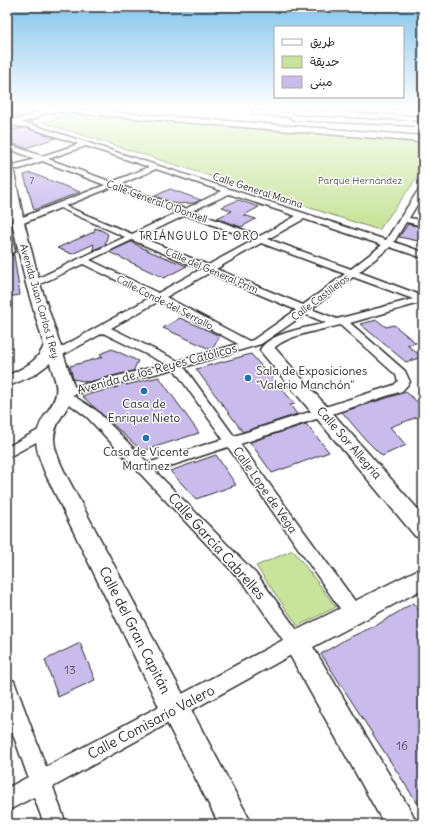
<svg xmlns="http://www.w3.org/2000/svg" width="430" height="831" font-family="Delius,'Playpen Sans Arabic',sans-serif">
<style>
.green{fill:#c8e49b;stroke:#7a8863}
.building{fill:#cabbed;stroke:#2b2b2b}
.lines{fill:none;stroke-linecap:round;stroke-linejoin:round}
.street-casing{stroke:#2b2b2b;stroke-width:3}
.secondary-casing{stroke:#2b2b2b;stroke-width:3}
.street{fill:#fff;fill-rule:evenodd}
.secondary{fill:#fff;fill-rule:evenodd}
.poi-dot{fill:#1f6fb2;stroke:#fff;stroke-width:1.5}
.labels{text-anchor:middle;stroke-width:3;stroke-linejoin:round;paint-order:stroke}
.far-number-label{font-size:9px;fill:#534f5c}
.far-park-label{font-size:10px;fill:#525947;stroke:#fff}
.far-street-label{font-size:10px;fill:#2b2b2b;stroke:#fff}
.far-neighbourhood-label{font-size:11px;letter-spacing:1px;fill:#2b2b2b;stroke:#fff}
.street-label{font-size:12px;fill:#2b2b2b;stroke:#fff}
.poi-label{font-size:12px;fill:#2b2b2b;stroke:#fff}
.near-number-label{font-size:12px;fill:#534f5c}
.near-street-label{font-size:14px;fill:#2b2b2b;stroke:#fff}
</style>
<rect width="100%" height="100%" fill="#fff"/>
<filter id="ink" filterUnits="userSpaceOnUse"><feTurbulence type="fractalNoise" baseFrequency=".025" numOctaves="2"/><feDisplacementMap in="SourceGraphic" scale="8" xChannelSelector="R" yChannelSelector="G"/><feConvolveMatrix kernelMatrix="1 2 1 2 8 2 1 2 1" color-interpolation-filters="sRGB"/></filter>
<g filter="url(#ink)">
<g class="green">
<polygon points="7,107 41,107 32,114 7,120"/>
<polygon points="67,113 423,142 423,170 379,230 44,123"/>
<polygon points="293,550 336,607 298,626 256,566"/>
</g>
<g class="building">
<polygon points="23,128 27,128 56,138 26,148 14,144 10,130"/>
<polygon points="31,173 80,192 34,210 24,175"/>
<polygon points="170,189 201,200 194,203 175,204 155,196"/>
<polygon points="238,200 259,207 244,215 256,219 241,227 217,218 232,211 222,207"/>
<polygon points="408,224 423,227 423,242 399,237"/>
<polygon points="95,228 101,230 108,234 105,245 93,250 94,244 72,254 57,248 94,232"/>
<polygon points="131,242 151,252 187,266 164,278 109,252"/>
<polygon points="14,255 20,295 7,297 7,256"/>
<polygon points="180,318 220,336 212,350 163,328"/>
<polygon points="377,320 386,327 394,325 416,343 407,345 422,357 406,362 360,324"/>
<polygon points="112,349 138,361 133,371 88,382 73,379 70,366 103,357 100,354"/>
<polygon points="251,354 295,404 290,405 297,414 243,432 196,369"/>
<polygon points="159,377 199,433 142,451 82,396 118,387 112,386 127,382 126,385"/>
<polygon points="406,392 423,407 423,415 390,427 406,445 382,456 366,440 342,412"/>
<polygon points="306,424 329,452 300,463 272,473 250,442"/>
<polygon points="216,455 236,485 196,499 170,471"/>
<polygon points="413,603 423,616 423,812 321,654 346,639 377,625"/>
<polygon points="80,643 95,680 58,697 45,660"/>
</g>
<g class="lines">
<g class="street-casing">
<g id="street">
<polygon points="252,107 258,107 257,111 294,114 297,116 423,122 423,126 293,120 290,117 252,114"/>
<polygon points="291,107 335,107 423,111 423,115 294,109"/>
<path d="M7 121 30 124 386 240 419 189 423 187V195L409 218 423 220V226L406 222 394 242 423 252V258L390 247 359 272 423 296V302L350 323 405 371 410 382 402 391 240 444 360 608 363 614 360 620 354 622 348 620 228 447 155 471 258 576 302 637 305 643 302 649 53 787 66 824H44L34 797 7 811V788L28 777 7 717V678L14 681 46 767 283 640 246 586 87 417 59 396 61 390 166 364 103 333 59 357H51L49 355 51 353 151 297 83 264 36 286H30L28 284 30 282 125 237 60 208 21 224H15L14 222 15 220 105 185 42 161 20 169H14V165L35 159 7 148V144L42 156 79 144 27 127 7 125ZM86 146 149 167 112 182 48 159ZM156 169 222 191 185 209 119 185ZM112 187 178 212 132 234 65 206ZM229 194 296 216 260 236 192 211ZM186 215 254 240 208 265 140 237ZM304 219 382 245 351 269 268 239ZM132 240 201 269 158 293 90 260ZM261 243 345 274 303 305 216 269ZM209 273 296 310 253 340 249 341 166 297ZM353 277 413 299 337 319 311 309ZM159 301 238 344 178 361 111 328ZM305 314 326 323C307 328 273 332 261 348 264 352 267 353 272 351 281 336 322 330 340 325L396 375 398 381 394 385 234 436 184 367 261 344ZM174 369 223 439 148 463 97 411 72 395Z"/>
<polygon points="7,232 11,235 15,251 13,253 7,254"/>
<polygon points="46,426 51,428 53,431 51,434 7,458 7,447"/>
</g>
</g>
<g class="secondary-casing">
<g id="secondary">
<polygon points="44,107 423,136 423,142 63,112 47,113 32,120 7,126 7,120 27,117"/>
<path d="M7 159 12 162 24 222 40 284 74 386C74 406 55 418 54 438 54 450 60 462 65 473L252 824H219L165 719 45 473C36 450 31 437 45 415 50 408 55 401 56 393 58 383 52 373 50 363L34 375 7 387V376C23 368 38 362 44 345L26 284 12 222 7 191Z"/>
<polygon points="268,345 274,347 423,515 423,539 415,536 262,353 260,350 262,347"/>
<polygon points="423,567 423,589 313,647 412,813 417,824 384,824 283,643 287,635"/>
</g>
</g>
<use href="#street" class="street"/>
<use href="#secondary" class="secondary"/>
</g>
</g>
<linearGradient id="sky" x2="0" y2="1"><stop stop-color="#84c4eb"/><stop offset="0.48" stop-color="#fff"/><stop offset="1" stop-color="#fff" stop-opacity="0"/></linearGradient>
<rect width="430" height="224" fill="url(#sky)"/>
<g class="poi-dot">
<circle cx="248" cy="378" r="4"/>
<circle cx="144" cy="391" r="4"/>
<circle cx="146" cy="438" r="4"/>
</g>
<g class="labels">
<g class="far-number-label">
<text x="32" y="184">7</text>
</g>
<g class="far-park-label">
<text x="360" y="184">Parque Hernández</text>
</g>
<g class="far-street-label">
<text transform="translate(258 190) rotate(18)" y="4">Calle General Marina</text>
<text transform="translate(157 201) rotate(20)" y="4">Calle General O'Donnell</text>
<text transform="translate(212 270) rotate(23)" y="4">Calle del General Prim</text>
<text transform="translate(320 297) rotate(-37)" y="4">Calle Castillejos</text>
<text transform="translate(40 301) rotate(74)" y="4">Avenida Juan Carlos I Rey</text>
<text transform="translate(165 302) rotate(27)" y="4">Calle Conde del Serrallo</text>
</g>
<g class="far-neighbourhood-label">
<text x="199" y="240">TRIÁNGULO DE ORO</text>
</g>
<g class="street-label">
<text transform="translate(157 369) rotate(-15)" y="4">Avenida de los Reyes Católicos</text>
<text transform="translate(349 443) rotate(49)" y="4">Calle Sor Allegría</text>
<text transform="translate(265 490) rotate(55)" y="4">Calle Lope de Vega</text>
</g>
<g class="poi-label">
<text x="256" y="375" text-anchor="start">Sala de Exposiciones<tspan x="256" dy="14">"Valerio Manchón"</tspan></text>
<text x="144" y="408">Casa de<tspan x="144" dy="14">Enrique Nieto</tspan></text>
<text x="146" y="456">Casa de Vicente<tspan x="146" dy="14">Martínez</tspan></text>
</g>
<g class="near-number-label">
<text x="70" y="674">13</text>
<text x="402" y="750">16</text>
</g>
<g class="near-street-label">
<text transform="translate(217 546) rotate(48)" y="5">Calle García Cabrelles</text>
<text transform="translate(135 630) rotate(63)" y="5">Calle del Gran Capitán</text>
<text transform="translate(151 722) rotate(-28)" y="5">Calle Comisario Valero</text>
</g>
</g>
<rect width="430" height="831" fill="none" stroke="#fff" stroke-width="24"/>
<rect x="12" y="12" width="406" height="807" fill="none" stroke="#2b2b2b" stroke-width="1.5" filter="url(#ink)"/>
<rect x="274" y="26" width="130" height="72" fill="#ffffff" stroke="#aaaaaa"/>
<rect x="282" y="39" width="20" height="6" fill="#ffffff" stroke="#aaaaaa"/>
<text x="310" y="46" font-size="12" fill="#2b2b2b">طريق</text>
<rect x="282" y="56" width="20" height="12" fill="#c8e49b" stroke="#aaaaaa"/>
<text x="310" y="66" font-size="12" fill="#2b2b2b">حديقة</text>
<rect x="282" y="76" width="20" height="12" fill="#cabbed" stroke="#aaaaaa"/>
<text x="310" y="86" font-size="12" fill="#2b2b2b">مبنى</text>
</svg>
